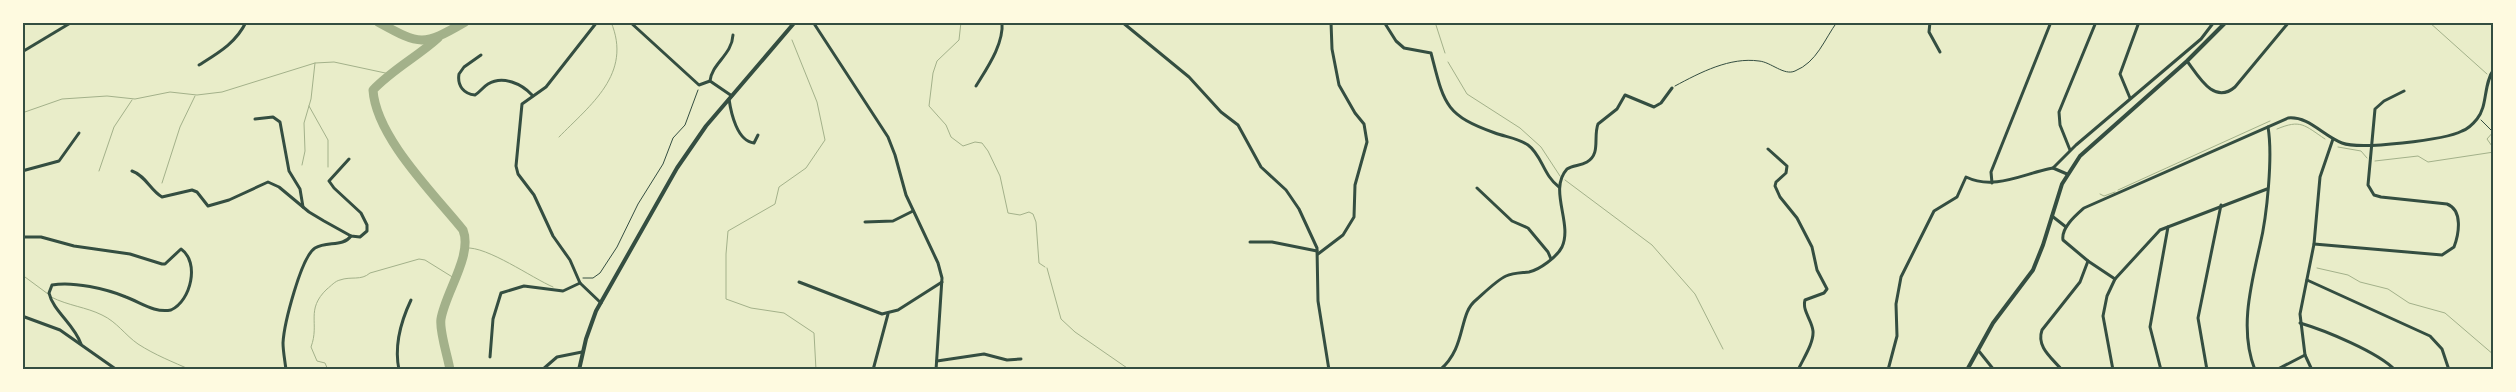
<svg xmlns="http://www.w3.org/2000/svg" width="2516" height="392" font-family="'DM Sans',sans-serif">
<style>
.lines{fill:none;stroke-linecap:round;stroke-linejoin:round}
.stream{stroke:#a3b18a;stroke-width:1}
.river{stroke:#a3b18a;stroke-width:9}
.path{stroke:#344e41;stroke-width:1}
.minor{stroke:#344e41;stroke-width:3}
.tertiary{stroke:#344e41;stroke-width:4}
.neatline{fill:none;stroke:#344e41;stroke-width:2}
</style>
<rect width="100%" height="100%" fill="#e9edc9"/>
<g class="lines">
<g class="stream">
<polyline points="787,22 787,24"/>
<polyline points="961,22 959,40 937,61 933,73 929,106 946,125 951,137 963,146 975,142 982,143 988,151 1000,176 1008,213 1020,215 1029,212 1033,214 1036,222 1039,263 1045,267"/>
<polyline points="1435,22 1445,53"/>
<polyline points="2429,22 2487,74"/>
<polyline points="792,40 817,102 825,140 806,168 779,187 775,204 728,231 726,254 726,299 751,308 784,313 814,333 816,370"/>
<polyline points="1448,62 1467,94 1520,128 1541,147 1560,176"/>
<polyline points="309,106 328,140 328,167"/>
<polyline points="22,113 62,99 107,96 135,99 170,92 197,95 222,92 315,63 334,62 390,74"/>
<path d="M2277 129C2301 119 2304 125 2325 139"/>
<polyline points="2494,131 2487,139 2494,149"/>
<path d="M559 137C590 105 633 74 611 22"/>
<polyline points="2338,147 2361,151 2367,158"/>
<polyline points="2375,161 2418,156 2428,162 2494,152"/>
<polyline points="302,165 305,151 304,123 311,99 315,63"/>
<polyline points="99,171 114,127 132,100"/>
<polyline points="1565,180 1652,245 1695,294 1723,349"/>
<polyline points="162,183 180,127 195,96"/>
<polyline points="2118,190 2270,121"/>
<polyline points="2100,194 2104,196 2115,192"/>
<path d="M466 248C487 246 532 278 553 287"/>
<polyline points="1047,268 1061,319 1075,332 1130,370"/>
<polyline points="2317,268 2348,275 2360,282 2388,289 2409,303 2445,313 2494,355"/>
<polyline points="25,277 48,294"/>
<path d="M51 297C69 306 86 307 102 315 117 322 125 335 138 344 155 355 173 362 191 370"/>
<path d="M328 370 325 363 317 361 311 347C320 323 305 310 327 289 331 286 335 281 340 280 351 276 361 281 370 273L419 259 425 260 454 278"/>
</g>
<g class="river">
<path d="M378 22C420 45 422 47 465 22"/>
<path d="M438 38C417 57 393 69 373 90 376 137 434 194 463 230 473 255 445 293 441 319 439 331 448 357 450 370"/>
</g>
<g class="path">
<path d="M1675 86C1701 72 1730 57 1759 61 1771 62 1784 76 1795 71 1817 62 1824 40 1837 22"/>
<polyline points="2481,120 2494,133"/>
<polyline points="583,278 593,278 600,273 617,247 638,204 663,164 673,138 685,125 698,90"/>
</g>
<g class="minor">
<polyline points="597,22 546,87 522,104 516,166 518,174 534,195 553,236 570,260 580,283 601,303"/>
<polyline points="630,22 699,85 710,81"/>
<polyline points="813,22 888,137 895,155 906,195 938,263 942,278 936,370"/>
<polyline points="1122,22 1189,77 1221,112 1238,125 1261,167 1286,190 1299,209 1317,248 1318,301 1329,370"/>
<path d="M1384 22 1396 41 1404 48 1431 53C1444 103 1444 115 1495 133 1506 137 1518 138 1528 145 1542 155 1543 175 1559 187"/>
<polyline points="1930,22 1929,32 1940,52"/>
<polyline points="22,52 72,22"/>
<path d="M481 55 464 67 459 74C457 86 464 94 475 95 480 92 483 87 488 84 503 75 522 84 532 95"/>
<path d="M2187 61C2199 77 2214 105 2235 87L2289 22"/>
<path d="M199 65C218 53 236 43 246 22"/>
<path d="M976 86C987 68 1004 44 1002 22"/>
<path d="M732 96 710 81C712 63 732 55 733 35"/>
<polyline points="2130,98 2120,74 2139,22"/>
<path d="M729 99C731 113 737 141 754 143L758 135"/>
<polyline points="255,119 273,117 280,122 289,171 300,189 303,207"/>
<path d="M1768 149 1787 166 1786 173 1776 182 1775 186 1780 197 1797 218 1812 247 1817 270 1827 289 1824 293 1805 300C1802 311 1812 320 1813 331 1814 343 1803 359 1798 370"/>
<polyline points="2070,150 2060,125 2059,112 2096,22"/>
<polyline points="2053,168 2076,145 2201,39 2214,22"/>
<polyline points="22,171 59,161 79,133"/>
<path d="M132 171C146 176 150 190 162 197L192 190 197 192 208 206 229 200 268 182 279 187 309 212 324 221 351 236 360 237 367 231V225L361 213 334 188 329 181 349 159"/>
<polyline points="1992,183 1991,172 2051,22"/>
<polyline points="1477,188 1512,221 1528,228 1548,252 1551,259"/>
<polyline points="2052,216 2066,227"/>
<polyline points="865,222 893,221 913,211"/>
<path d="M22 237H41L74 246 130 254 162 264H165L181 249C200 262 191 301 171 310 154 313 142 303 126 297 107 289 73 281 52 285L49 293C53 311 74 324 81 344"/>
<polyline points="1250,242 1272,242 1317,251"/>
<path d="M2314 244 2442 255 2454 247C2459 234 2463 210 2447 204L2381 197 2374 195 2368 185 2375 109 2384 101 2404 91"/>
<polyline points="1318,254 1343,235 1354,217 1355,185 1367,142 1364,124 1355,113 1339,85 1332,49 1331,22"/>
<path d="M2115 279 2088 261 2063 240C2061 228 2075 216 2084 208L2288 118C2309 116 2323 136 2342 143 2360 150 2445 140 2462 131 2468 129 2473 124 2477 119 2488 106 2483 84 2494 69"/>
<polyline points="2307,280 2430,336 2442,349 2449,370"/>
<polyline points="799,282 882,314 898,310 942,282"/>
<polyline points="22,316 60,330 117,370"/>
<path d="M2300 323C2324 330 2378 352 2395 370"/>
<polyline points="1978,350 1994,370"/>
<polyline points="490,357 493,319 501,293 524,286 563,291 580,283"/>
<polyline points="937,361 984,354 1007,360 1021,359"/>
<path d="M286 370C285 361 283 351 283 343 284 324 301 257 315 248 327 241 343 247 351 236"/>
<path d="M399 370C394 346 401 321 411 300"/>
<polyline points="542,370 557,357 582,352"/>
<polyline points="873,370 888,314"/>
<path d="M1440 370C1467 347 1458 314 1476 300 1484 293 1497 280 1506 276 1513 273 1521 273 1529 272 1539 270 1557 257 1562 247 1573 223 1548 190 1567 169 1573 165 1580 166 1587 162 1601 154 1593 137 1598 124L1617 109 1625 95 1654 107 1661 103 1672 88"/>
<polyline points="1551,370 1567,370"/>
<path d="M1888 370 1897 336 1896 304 1901 277 1934 211 1957 197 1966 177C1993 190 2021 175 2048 169L2053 168 2067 174"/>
<path d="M2062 370C2052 358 2036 347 2042 330L2080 282 2088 261"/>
<polyline points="2113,370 2103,316 2107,296 2115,279 2160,230 2267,189"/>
<polyline points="2161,370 2150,327 2168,227"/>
<polyline points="2207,370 2198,318 2221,205"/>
<path d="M2255 370C2239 330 2251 285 2260 245 2267 216 2273 156 2268 127"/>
<polyline points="2276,370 2305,355"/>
<polyline points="2312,370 2305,355 2300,314 2314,244 2320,177 2333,139"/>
</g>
<g class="tertiary">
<polyline points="579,370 586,339 596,311 677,168 706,126 795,22"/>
<polyline points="1967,370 1993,323 2033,270 2043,245 2062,184 2080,156 2187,61 2226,22"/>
</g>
</g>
<rect width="2516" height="392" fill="none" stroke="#fefae0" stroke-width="48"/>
<rect x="24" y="24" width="2468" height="344" class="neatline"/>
</svg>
